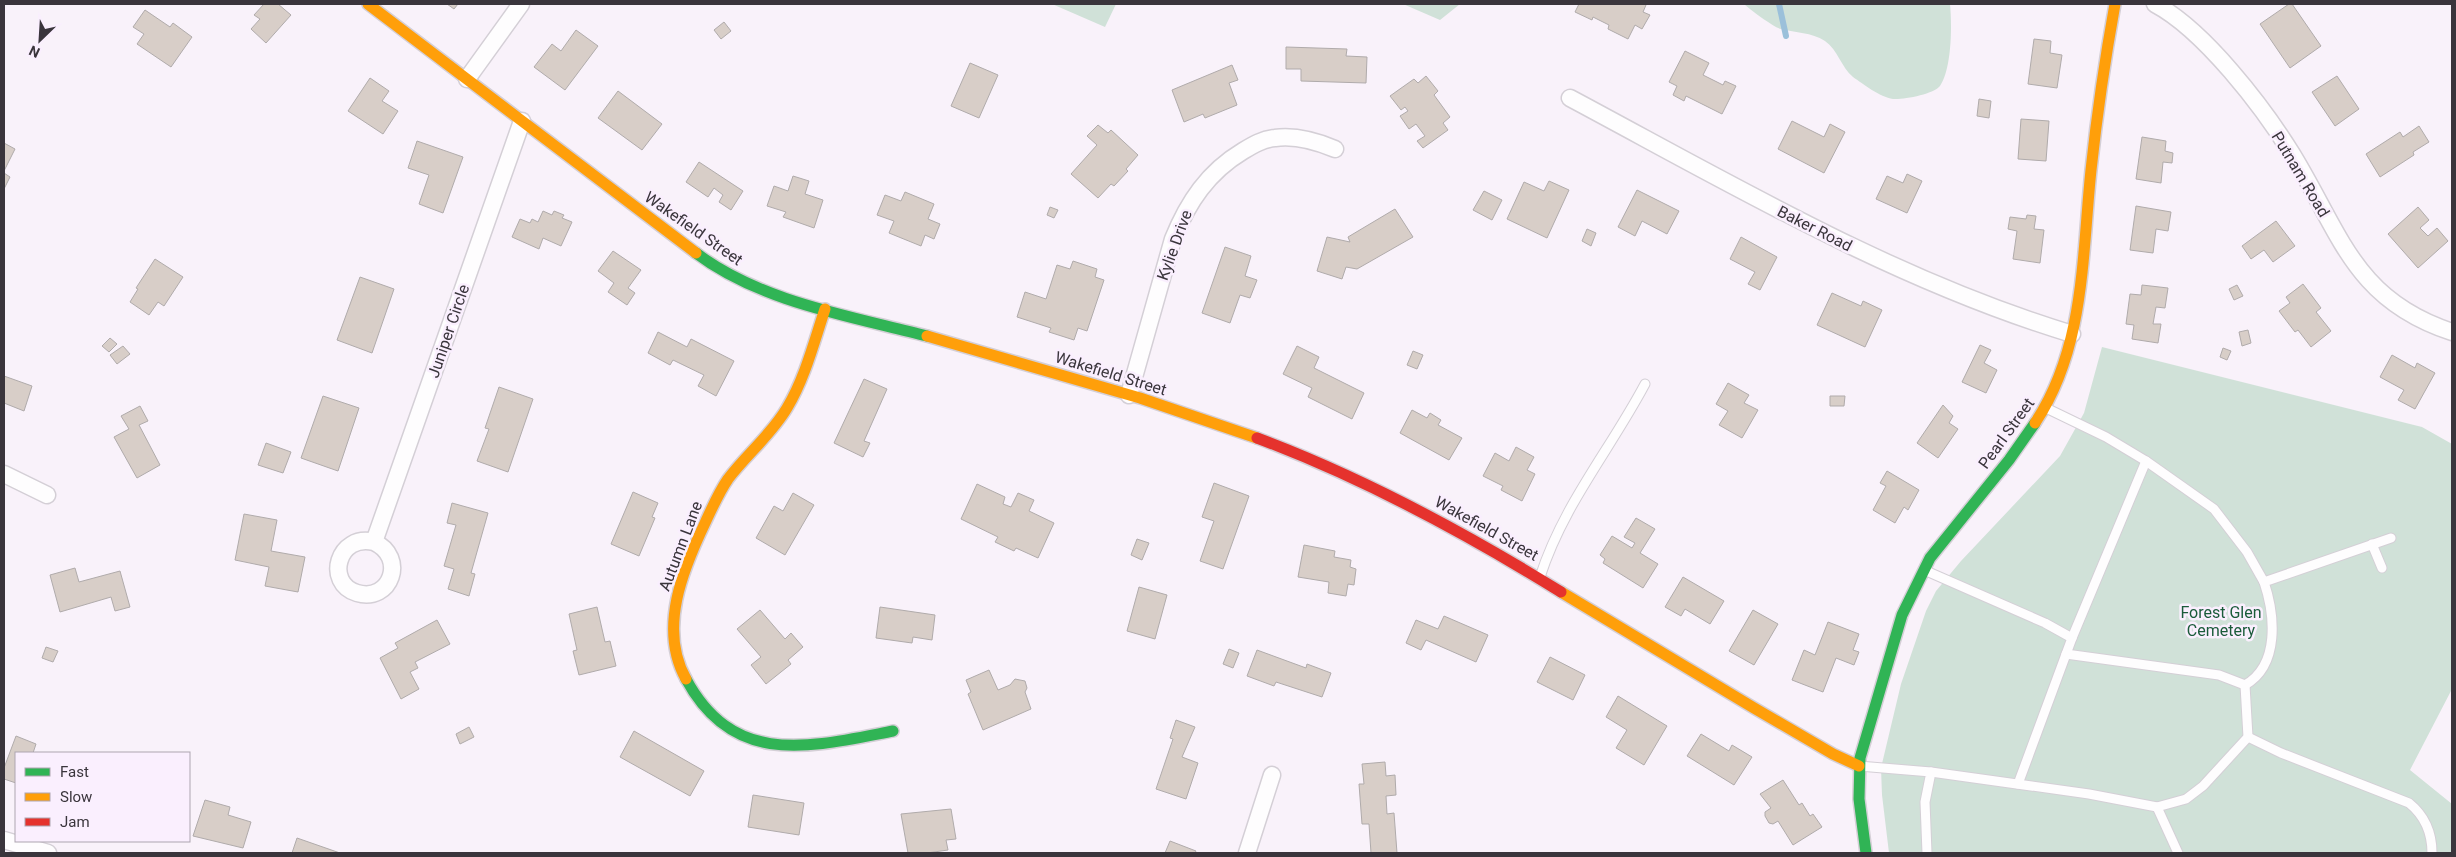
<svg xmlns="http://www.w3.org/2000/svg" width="2456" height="857" font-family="Roboto,sans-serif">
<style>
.green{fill:#d0e1d8}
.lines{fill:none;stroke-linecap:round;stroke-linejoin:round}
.stream{stroke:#9bc0da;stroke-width:6}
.building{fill:#d8cec8;stroke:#b0abab}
.lane-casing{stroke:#d4cfd6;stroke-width:11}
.street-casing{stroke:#d4cfd6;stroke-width:19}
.fast-casing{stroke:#d4cfd6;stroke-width:14}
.slow-casing{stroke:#d4cfd6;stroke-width:14}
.jam-casing{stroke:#d4cfd6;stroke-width:14}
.lane{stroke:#fefdfe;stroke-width:9}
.street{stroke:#fefdfe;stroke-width:16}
.fast{stroke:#30b455;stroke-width:11}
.slow{stroke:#ff9f0a;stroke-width:11}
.jam{stroke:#e5322d;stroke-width:11}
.labels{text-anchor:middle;stroke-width:5;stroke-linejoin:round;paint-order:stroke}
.street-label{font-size:16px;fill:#3a353c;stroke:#faeffe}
.park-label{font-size:16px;fill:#1a5b3a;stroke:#faeffe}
</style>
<rect width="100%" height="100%" fill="#f9f2fa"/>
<g class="green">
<polygon points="1052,4 1116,4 1105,27"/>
<polygon points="1403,4 1460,4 1440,20"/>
<path d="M1744 4H1950C1952 25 1952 68 1940 86 1934 94 1903 100 1893 99 1880 97 1863 84 1853 77 1841 67 1838 50 1825 41 1811 32 1796 33 1781 29 1775 28 1749 9 1744 4Z"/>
<polygon points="2102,347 2422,427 2452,444 2452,689 2410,770 2452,804 2452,853 1889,853 1882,795 1881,768 1901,684 1926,611 1936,591 1961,561 2060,456 2084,413"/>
</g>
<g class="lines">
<polyline class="stream" points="1779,4 1786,36"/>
</g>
<g class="building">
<polygon points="264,4 278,4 291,15 266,43 251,29 260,19 254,15"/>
<polygon points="447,4 458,4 454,9"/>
<polygon points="1579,4 1644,4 1646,5 1643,12 1650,15 1642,29 1635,25 1628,39 1608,29 1609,25 1593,17 1592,20 1575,12"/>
<polygon points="2289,4 2292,4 2321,46 2290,68 2260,24"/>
<polygon points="145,10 170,27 173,23 192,37 171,67 137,44 144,34 133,27"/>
<polygon points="724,22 731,31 721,39 714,30"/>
<polygon points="576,30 598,46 565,90 534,67 552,44 561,51"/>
<polygon points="2034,39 2051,41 2050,53 2062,55 2057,88 2028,84"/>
<polygon points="1286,47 1347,49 1346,56 1367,57 1366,83 1301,81 1301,69 1286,69"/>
<polygon points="1685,51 1709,63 1703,75 1723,85 1725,81 1736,86 1722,114 1686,96 1684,101 1673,95 1677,86 1669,82"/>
<polygon points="970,63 998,75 979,118 951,106"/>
<polygon points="1232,65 1238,80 1229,83 1237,105 1205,118 1203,114 1184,122 1172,90"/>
<polygon points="1426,76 1438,91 1434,95 1450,117 1443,123 1448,130 1423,148 1417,141 1425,136 1416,124 1409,129 1400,116 1408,111 1405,107 1401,110 1390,96 1414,79 1418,83"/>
<polygon points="2337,76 2359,109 2335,126 2312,92"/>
<polygon points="370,78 389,91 382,101 398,111 383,134 348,111"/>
<polygon points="618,91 662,124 642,150 598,118"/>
<polygon points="1979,99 1991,101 1989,118 1977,116"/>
<polygon points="2021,119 2049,121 2046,161 2018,159"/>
<polygon points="1792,121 1824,137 1830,124 1845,132 1824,173 1778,149"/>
<polygon points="1098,125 1108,133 1111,130 1138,155 1126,169 1128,171 1114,186 1111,184 1098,198 1071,174 1097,145 1087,136"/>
<polygon points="2419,126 2429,142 2413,152 2414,155 2380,177 2366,154 2400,132 2403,137"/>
<polygon points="2142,137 2166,141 2165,151 2173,153 2172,163 2163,162 2161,183 2136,179"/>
<polygon points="417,141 463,157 443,213 419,204 429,175 408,168"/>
<polygon points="4,143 15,149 4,171"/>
<polygon points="699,162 743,191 731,210 719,202 723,195 714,188 708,197 686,182"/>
<polygon points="4,173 10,177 4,189"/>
<polygon points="1907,174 1922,181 1907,213 1876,199 1887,176 1903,183"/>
<polygon points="793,176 809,181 805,194 823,200 814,228 783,217 786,212 767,206 774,186 788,191"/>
<polygon points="1549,181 1569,190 1547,238 1507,219 1524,182 1544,191"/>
<polygon points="1637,190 1679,211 1667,234 1642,221 1635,236 1618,227"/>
<polygon points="1484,191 1502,200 1492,220 1473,210"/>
<polygon points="905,192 934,204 928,219 940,224 934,239 925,235 921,246 889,233 894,221 877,215 885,195 901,201"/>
<polygon points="2136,206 2171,212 2168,231 2156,229 2153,253 2130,250"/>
<polygon points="1050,207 1058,210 1054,218 1047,215"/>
<polygon points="2418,207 2429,220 2420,228 2428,236 2437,228 2448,241 2418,268 2388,234"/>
<polygon points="1395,209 1413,237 1357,269 1346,267 1342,279 1317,271 1327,237 1350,242 1348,237"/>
<polygon points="543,211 552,215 554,211 564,215 562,218 572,222 561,246 543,238 539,249 512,237 520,219 530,223 532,219 538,222"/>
<polygon points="2027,215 2036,216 2034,229 2044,230 2040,263 2013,259 2017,231 2008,229 2010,217 2026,219"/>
<polygon points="2276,221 2295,246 2273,262 2264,250 2251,259 2242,246"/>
<polygon points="1587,229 1596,233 1591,246 1582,241"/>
<polygon points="1741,237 1777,257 1760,290 1748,284 1755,272 1730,259"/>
<polygon points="1225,247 1251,256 1245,276 1257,280 1250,298 1240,295 1230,323 1202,313"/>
<polygon points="613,251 641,270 628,288 635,293 627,305 608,292 614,283 598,271"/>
<polygon points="155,259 183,277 164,306 158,302 149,315 130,302 138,289 136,288"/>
<polygon points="1073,261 1097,269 1095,277 1104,280 1087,331 1078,328 1074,340 1049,332 1051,328 1017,317 1025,292 1046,299 1057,265 1070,269"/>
<polygon points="360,277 394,289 372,353 337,340"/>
<polygon points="2303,284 2321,308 2316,312 2331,331 2311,347 2298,330 2295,332 2279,311 2290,303 2286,297"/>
<polygon points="2142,285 2168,288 2165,308 2156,307 2153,324 2161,324 2158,343 2132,339 2134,325 2126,324 2130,294 2141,295"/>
<polygon points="2237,285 2243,296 2234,300 2229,289"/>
<polygon points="1832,293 1861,306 1863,301 1882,310 1865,347 1817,325"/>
<polygon points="2248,330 2251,343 2242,346 2239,332"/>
<polygon points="658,332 687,347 691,339 734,361 716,396 698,386 704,375 673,360 670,365 648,353"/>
<polygon points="110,338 117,344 109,352 102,346"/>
<polygon points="1980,345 1991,350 1984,363 1997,370 1986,393 1962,382"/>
<polygon points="123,346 130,354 117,364 110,355"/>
<polygon points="1297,346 1319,357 1314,368 1364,393 1352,419 1308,397 1312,388 1283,374"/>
<polygon points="2223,348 2231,351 2227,360 2220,357"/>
<polygon points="1413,351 1423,355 1417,369 1407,365"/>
<polygon points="2392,355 2415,368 2417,363 2435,373 2415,409 2398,400 2404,390 2380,377"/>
<polygon points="4,376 32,386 24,411 4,403"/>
<polygon points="864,379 887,389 864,441 870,443 863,457 834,443"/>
<polygon points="1728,383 1749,395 1744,403 1758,410 1742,438 1719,425 1728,411 1716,404"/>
<polygon points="499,387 533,399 508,472 477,461 489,429 485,428"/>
<polygon points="323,396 359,408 338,471 301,458"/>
<polygon points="1830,396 1845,396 1844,406 1830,406"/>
<polygon points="1943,405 1953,416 1949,423 1958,429 1938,458 1917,443"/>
<polygon points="140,406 148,421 139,425 160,465 137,478 114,437 129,429 121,416"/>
<polygon points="1412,410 1427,418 1430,413 1441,420 1438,425 1462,438 1449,460 1400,433"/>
<polygon points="266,443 291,452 283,473 258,465"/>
<polygon points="1516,447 1534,457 1527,470 1535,474 1522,501 1501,490 1503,486 1483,476 1495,453 1509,461"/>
<polygon points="1887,471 1919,490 1908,510 1904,507 1895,523 1873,510 1886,486 1880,483"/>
<polygon points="1214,483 1249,496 1223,569 1200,561 1214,521 1202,517"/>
<polygon points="977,484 1005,497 1003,504 1011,507 1018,493 1034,500 1029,511 1054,523 1038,558 1016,548 1014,551 995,542 998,537 961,519"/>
<polygon points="633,492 658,503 652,517 655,518 639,556 611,544"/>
<polygon points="793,493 814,505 785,555 756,538 774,506 783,511"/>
<polygon points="452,503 488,513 471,573 475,574 469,596 448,589 454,569 444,566 456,525 447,523"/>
<polygon points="244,514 277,520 271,551 305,557 298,592 265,586 269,567 235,560"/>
<polygon points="1636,518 1655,529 1640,553 1658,564 1643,588 1603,563 1605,559 1600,555 1612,536 1632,548 1635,543 1624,537"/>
<polygon points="1137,539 1149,543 1142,560 1131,555"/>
<polygon points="1304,545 1335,551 1334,557 1351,560 1350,567 1356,569 1354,585 1348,584 1346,596 1328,593 1329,582 1298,577"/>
<polygon points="75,568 79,582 120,571 130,607 115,611 111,597 60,612 50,575"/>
<polygon points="1683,577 1724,601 1710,624 1685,609 1681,616 1665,607"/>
<polygon points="1139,587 1167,595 1155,639 1127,631"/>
<polygon points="597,607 605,642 610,641 616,666 579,675 573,651 577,650 569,614"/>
<polygon points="880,607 935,615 932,640 913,637 912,643 876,638"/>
<polygon points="760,610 785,639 791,633 803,647 788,660 791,664 766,684 751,665 761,657 737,629"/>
<polygon points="1753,610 1778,624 1754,665 1729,651"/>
<polygon points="1444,616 1488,635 1476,662 1426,640 1421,650 1406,643 1416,620 1438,629"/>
<polygon points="437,620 450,644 415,662 418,668 410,672 419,689 401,699 380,658 398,648 395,643"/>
<polygon points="1828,622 1859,634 1853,650 1859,652 1854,665 1836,658 1823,692 1792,680 1804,650 1815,655"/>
<polygon points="46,647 58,651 53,662 42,658"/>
<polygon points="1229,649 1239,653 1233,668 1223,664"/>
<polygon points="1257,650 1306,668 1307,664 1331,673 1322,697 1276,682 1274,686 1247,676"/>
<polygon points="1550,657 1585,675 1573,700 1537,682"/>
<polygon points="989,670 998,690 1010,685 1015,679 1025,681 1027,688 1025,692 1031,709 983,730 968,694 971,692 966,680"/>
<polygon points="1618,696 1667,726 1644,765 1616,748 1627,730 1606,717"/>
<polygon points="1176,720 1195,727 1182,757 1198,763 1186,799 1156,789 1173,739 1170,738"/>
<polygon points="469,727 474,737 460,744 456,734"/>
<polygon points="634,731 704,771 690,796 620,757"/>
<polygon points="1701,734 1729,751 1732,745 1752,757 1734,785 1687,756"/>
<polygon points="16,736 36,744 33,753 16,753 16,783 4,779 4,768"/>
<polygon points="1385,762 1386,776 1395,775 1396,795 1386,796 1387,814 1394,813 1397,853 1371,853 1369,824 1362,824 1359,784 1364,784 1362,764"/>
<polygon points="1783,780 1799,805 1802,803 1810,816 1813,814 1822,827 1793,845 1778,821 1773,824 1769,823 1765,816 1765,812 1771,808 1760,794"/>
<polygon points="753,795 804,803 799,835 748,827"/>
<polygon points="205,800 230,807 228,815 251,822 243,848 193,836"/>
<polygon points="951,809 956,839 946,840 948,850 927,853 908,853 901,814"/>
<polygon points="297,838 340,853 292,853"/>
<polygon points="1170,841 1196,851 1195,853 1165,853"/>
</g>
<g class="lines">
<g class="lane-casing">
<g id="lane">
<polyline points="2046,408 2106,437 2146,461"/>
<polyline points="2372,544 2382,568"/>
<polyline points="1924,570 2045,623 2072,638 2018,784"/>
<path d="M1540 577C1563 505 1610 450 1645 384"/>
<polyline points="2072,638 2146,461 2214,509 2247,552 2264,582"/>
<path d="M2066 654 2219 675 2245 685C2280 665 2275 615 2264 582L2391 538"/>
<path d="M2248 737 2281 753 2409 803C2425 816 2432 834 2432 853"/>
<polyline points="1859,766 1931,772 1925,802 1927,853"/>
<polyline points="1931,772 2089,794 2157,807"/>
<polyline points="2178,853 2157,807 2186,799 2203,786 2248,737 2245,685"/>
</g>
</g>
<g class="street-casing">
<g id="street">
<path d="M2155 4C2204 30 2263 107 2292 154 2341 234 2354 300 2452 332"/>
<polyline points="467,79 521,4"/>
<path d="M1570 98C1733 185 1894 280 2072 334"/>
<path d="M1129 395 1173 239C1188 202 1208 172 1243 151 1253 145 1263 139 1275 138 1296 135 1316 141 1335 149"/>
<polyline points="4,474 47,495"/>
<path d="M374 542C407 557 391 603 357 593 324 583 338 533 374 542L522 121"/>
<polyline points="4,840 48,853"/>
<polyline points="1247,853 1272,775"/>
</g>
</g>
<g class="fast-casing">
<g id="fast">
<path d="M696 253C761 302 850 316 927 336"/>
<path d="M686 679C734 768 810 747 893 731"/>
<polyline points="1866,853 1859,799 1860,758 1902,615 1930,558 2009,460 2035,423"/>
</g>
</g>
<g class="slow-casing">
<g id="slow">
<polyline points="368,4 696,253"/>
<polyline points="927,336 1140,398 1257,438"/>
<path d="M2035 423C2085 348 2082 256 2091 170 2097 114 2105 59 2115 4"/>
<polyline points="1561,592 1754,708 1833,754 1859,766"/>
<path d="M686 679C658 629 683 569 705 523 712 508 719 492 728 479 747 454 771 435 787 408 805 378 814 342 825 309"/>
</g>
</g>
<g class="jam-casing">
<path id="jam" d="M1257 438C1364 478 1464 532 1561 592"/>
</g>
<use href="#lane" class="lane"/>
<use href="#street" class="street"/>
<use href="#fast" class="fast"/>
<use href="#slow" class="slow"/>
<use href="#jam" class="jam"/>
</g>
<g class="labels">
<g class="street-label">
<text transform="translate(2301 174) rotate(59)" y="6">Putnam Road</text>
<text transform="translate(694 228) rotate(35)" y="6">Wakefield Street</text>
<text transform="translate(1815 228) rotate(27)" y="6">Baker Road</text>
<text transform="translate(1174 245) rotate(-70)" y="6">Kylie Drive</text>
<text transform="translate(448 331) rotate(-71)" y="6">Juniper Circle</text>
<text transform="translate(1111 373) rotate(17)" y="6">Wakefield Street</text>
<text transform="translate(2006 433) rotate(-54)" y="6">Pearl Street</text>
<text transform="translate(1487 528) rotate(29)" y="6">Wakefield Street</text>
<text transform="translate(680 546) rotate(-69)" y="6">Autumn Lane</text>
</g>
<g class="park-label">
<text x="2221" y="618">Forest Glen<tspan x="2221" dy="18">Cemetery</tspan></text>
</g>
</g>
<rect width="2456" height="857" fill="none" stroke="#3a353c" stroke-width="10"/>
<rect x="15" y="752" width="175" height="90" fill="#faeffe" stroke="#ada5b0"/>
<rect x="25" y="768" width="25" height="8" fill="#30b455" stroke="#ada5b0"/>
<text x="60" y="777" font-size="15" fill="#3a353c">Fast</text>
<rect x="25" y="793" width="25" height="8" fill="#ff9f0a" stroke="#ada5b0"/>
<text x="60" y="802" font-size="15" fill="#3a353c">Slow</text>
<rect x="25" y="818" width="25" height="8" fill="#e5322d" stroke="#ada5b0"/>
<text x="60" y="827" font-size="15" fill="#3a353c">Jam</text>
<g transform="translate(40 40) rotate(205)" stroke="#faeffe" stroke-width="4" paint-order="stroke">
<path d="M0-4L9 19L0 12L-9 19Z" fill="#3a353c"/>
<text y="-8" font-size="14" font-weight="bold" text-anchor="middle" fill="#3a353c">N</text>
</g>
</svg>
